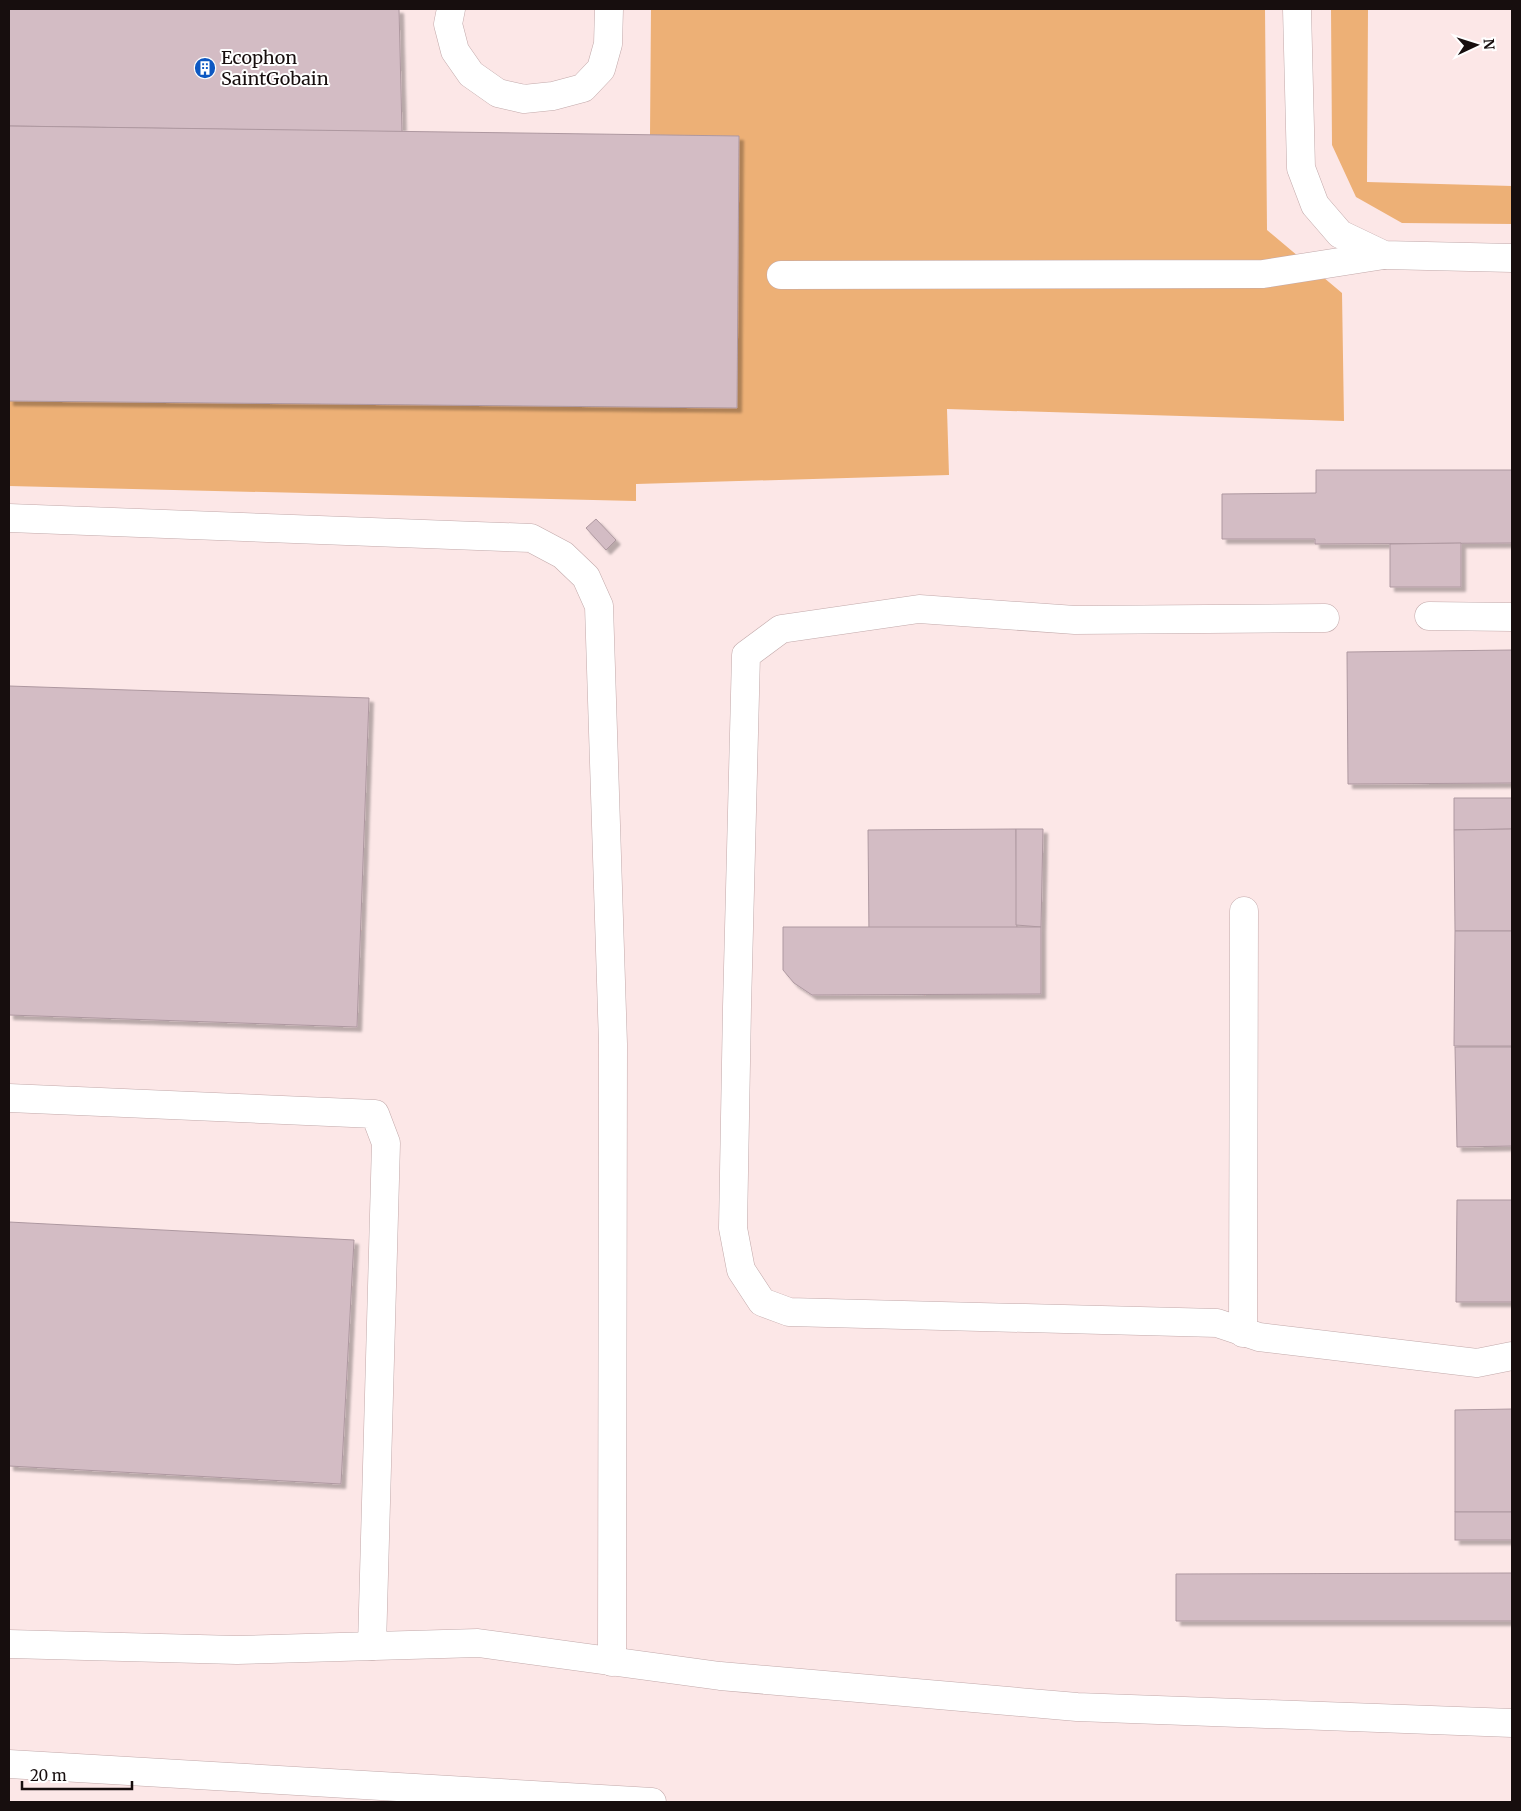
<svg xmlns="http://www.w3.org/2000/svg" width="1521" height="1811" font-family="Merriweather,serif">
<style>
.green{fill:#edb076}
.building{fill:#d3bcc4;stroke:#ae98a0;filter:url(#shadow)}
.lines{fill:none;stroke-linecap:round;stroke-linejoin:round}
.minor-casing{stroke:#c2a9aa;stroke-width:29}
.minor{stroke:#fff;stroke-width:28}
.labels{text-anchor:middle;stroke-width:4;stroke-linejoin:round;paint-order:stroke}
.poi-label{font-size:18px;fill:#170e0e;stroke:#fff;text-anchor:start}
</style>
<defs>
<filter id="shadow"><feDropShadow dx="4.5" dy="4.5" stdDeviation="1" flood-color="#0004"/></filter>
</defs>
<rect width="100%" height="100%" fill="#fce7e7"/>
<g class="green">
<polygon points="651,9 1265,9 1267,230 1342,293 1344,421 947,409 949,475 636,484 636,501 9,486 9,397 461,398 650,135"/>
<polygon points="1331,9 1368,9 1367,182 1512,186 1512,224 1402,223 1356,197 1332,145"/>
</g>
<g class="building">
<polygon points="9,9 399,9 402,132 9,126"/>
<polygon points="9,126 739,136 737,408 9,401"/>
<polygon points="1316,470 1512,470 1512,543 1315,544 1315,539 1222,539 1222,494 1316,493"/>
<polygon points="596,519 616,540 606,550 586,528"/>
<polygon points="1461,543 1461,587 1390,587 1390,544"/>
<polygon points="1512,650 1512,783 1348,784 1347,652"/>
<polygon points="9,686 369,698 357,1027 9,1015"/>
<polygon points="1454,798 1512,798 1512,829 1454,830"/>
<polygon points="1016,829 1017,937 869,938 868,830"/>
<polygon points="1016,829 1043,829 1041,927 1016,925"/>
<polygon points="1512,829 1512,931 1455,931 1454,830"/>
<polygon points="783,927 1041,927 1041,994 812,995 794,983 783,970"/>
<polygon points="1455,931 1512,931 1512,1046 1454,1046"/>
<polygon points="1455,1047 1512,1047 1512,1146 1457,1147"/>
<polygon points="1457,1200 1512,1200 1512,1302 1456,1302"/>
<polygon points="9,1222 354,1240 341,1484 9,1466"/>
<polygon points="1512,1409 1512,1512 1455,1512 1455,1410"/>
<rect x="1455" y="1512" width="57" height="28"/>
<polygon points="1512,1573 1512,1621 1176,1621 1176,1574"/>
</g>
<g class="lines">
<g class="minor-casing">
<g id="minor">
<polyline points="451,9 448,24 455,51 471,74 498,93 524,99 553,96 583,88 601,69 608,44 609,9"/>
<polyline points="1297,9 1301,168 1315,205 1340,234 1384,255 1512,258"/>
<polyline points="781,275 1263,274 1384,255"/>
<polyline points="9,518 531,538 563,555 586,577 599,606 613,1044 612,1662"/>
<polyline points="1429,616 1512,617"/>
<polyline points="1325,618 1075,620 919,609 781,629 746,655 737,1007 733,1228 741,1270 762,1302 789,1312 1217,1323 1259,1337 1477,1363 1512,1356"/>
<polyline points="9,1098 375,1114 386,1143 372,1646"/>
<polyline points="1243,1333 1244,911"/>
<polyline points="9,1644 237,1650 478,1643 720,1676 1077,1707 1512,1723"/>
<polyline points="9,1764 652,1802"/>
</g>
</g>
<use href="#minor" class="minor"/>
</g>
<defs>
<g id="building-disc" transform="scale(1.125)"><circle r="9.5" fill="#0d58c2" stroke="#fff"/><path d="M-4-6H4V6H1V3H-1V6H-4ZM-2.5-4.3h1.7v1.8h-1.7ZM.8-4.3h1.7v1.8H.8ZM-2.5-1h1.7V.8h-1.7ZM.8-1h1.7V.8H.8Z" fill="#fff"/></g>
</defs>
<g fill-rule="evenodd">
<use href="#building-disc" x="205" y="68"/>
</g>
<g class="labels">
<g class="poi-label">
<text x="221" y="64">Ecophon<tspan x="221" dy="21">SaintGobain</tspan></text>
</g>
</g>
<rect width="1521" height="1811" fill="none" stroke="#170e0e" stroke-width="20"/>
<g transform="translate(1476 45) rotate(86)" stroke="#ffffff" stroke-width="4" paint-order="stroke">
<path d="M0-4L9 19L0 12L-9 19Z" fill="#170e0e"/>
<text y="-8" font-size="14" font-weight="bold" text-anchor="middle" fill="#170e0e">N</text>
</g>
<path d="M22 1781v8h110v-8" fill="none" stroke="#170e0e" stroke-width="2.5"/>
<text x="30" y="1781" font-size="15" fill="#170e0e" stroke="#ffffff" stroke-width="4" paint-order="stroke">20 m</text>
</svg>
